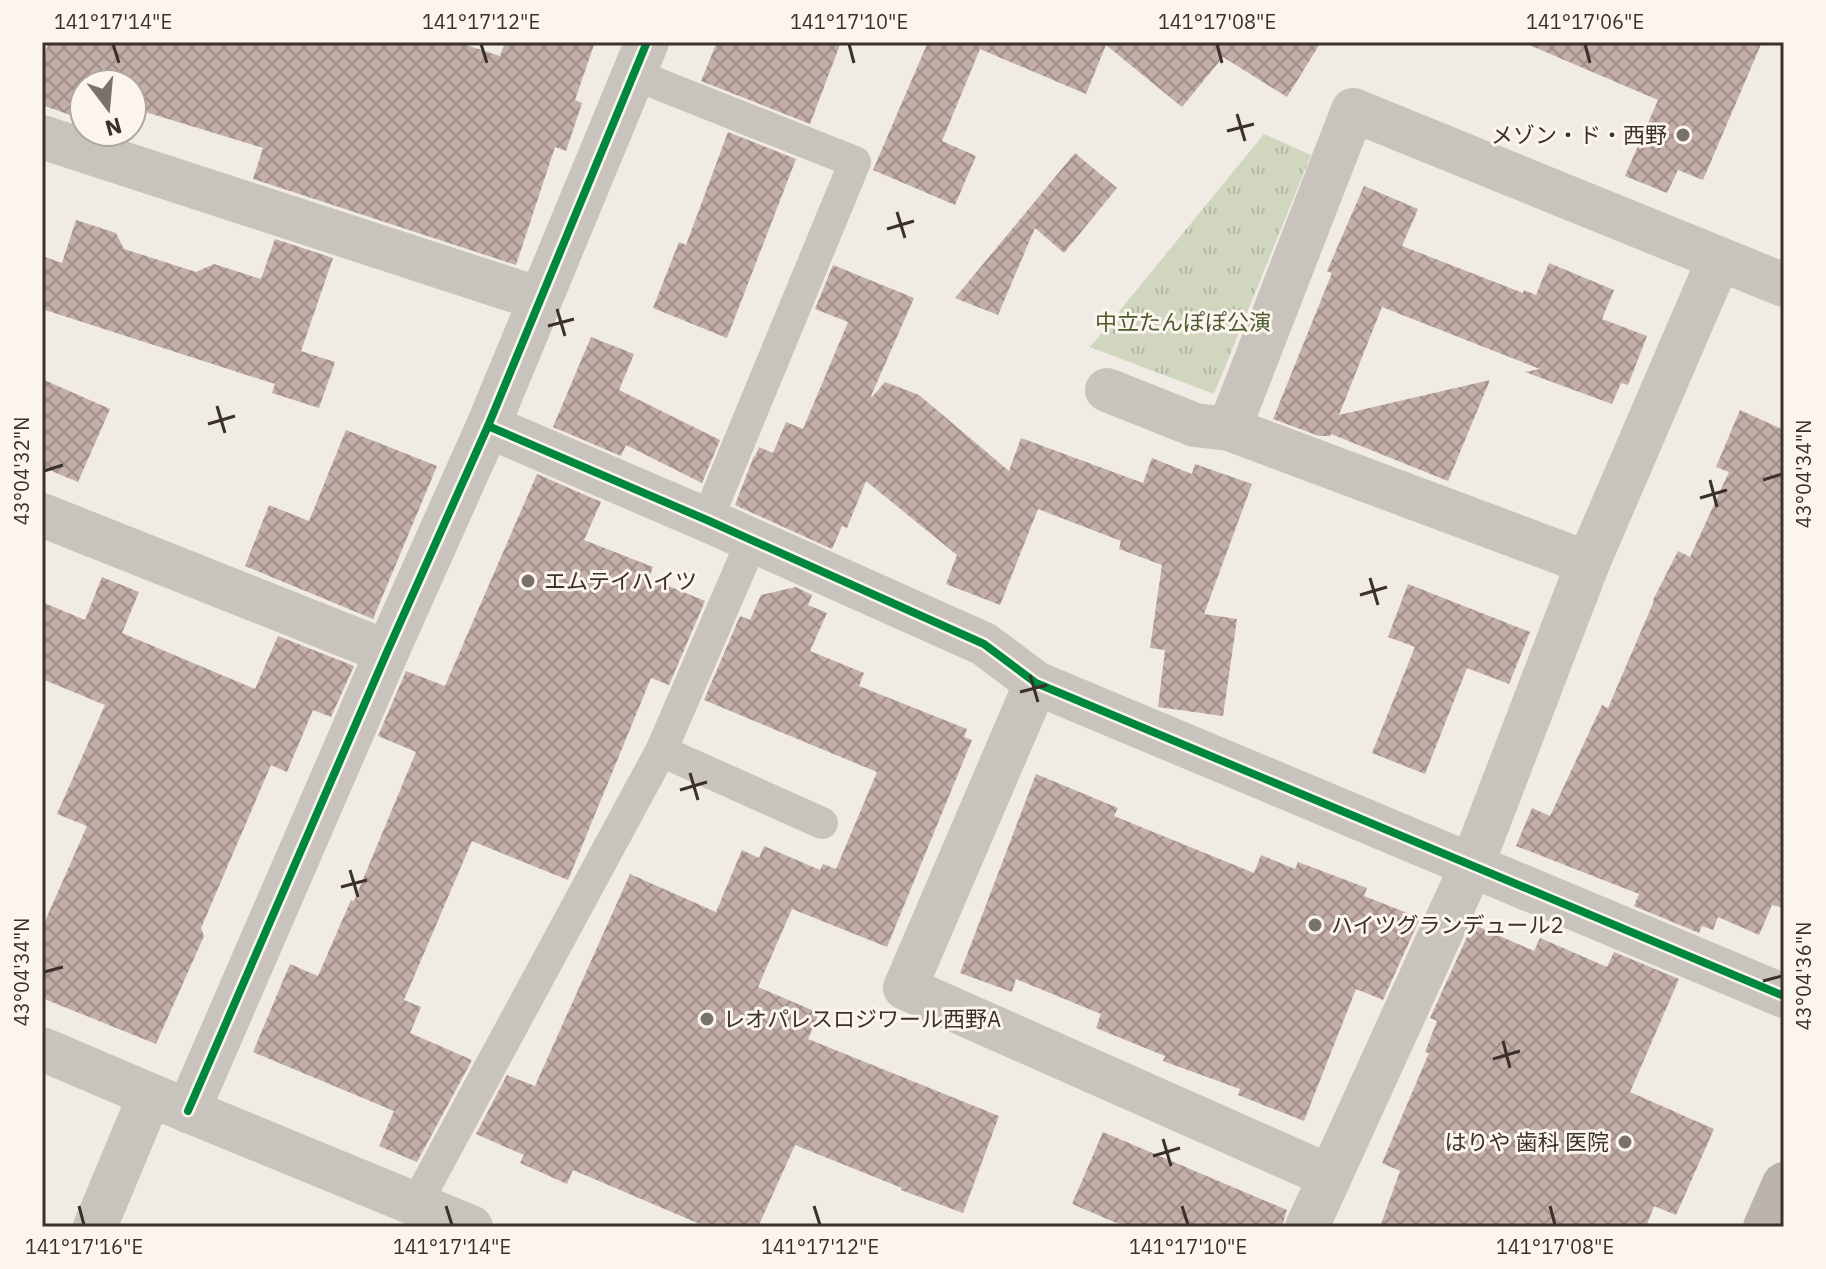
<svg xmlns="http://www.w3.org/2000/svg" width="1826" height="1269" font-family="'IBM Plex Sans','Noto Sans JP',sans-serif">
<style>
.park{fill:url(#park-tufts)}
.building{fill:url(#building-cross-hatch)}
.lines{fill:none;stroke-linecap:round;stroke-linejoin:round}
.lane{stroke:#c9c3be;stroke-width:32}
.street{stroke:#c9c3be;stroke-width:44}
.secondary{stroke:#bab3ae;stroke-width:44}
.cycleway-casing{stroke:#fbf5ee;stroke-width:13}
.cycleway{stroke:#00873e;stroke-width:8}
.ticks{fill:none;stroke:#3b302b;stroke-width:3}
.poi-dot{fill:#7a716c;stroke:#fbf5ee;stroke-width:3}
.labels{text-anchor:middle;stroke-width:6;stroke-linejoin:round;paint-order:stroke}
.poi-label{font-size:22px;fill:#3b302b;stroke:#fbf5ee;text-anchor:start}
.park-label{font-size:22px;fill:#4a5a2e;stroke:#fbf5ee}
.neatline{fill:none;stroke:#3b302b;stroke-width:3}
.ticks-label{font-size:20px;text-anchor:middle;fill:#3b302b}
</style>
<defs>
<pattern id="park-tufts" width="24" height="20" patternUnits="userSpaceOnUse" patternTransform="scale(2)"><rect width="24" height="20" fill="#d1d6bf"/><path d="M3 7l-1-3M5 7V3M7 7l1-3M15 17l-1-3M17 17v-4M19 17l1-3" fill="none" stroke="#b4b8a4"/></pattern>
<pattern id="building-cross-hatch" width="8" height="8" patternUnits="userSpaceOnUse" patternTransform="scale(2)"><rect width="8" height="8" fill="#c3afa7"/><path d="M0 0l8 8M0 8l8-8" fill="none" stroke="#a08f88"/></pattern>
</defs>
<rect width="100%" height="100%" fill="#f0ebe5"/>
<polygon class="park" points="1264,134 1311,155 1214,394 1090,347"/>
<g class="building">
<polygon points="49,42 457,42 500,56 505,42 595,42 575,100 582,103 566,151 555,147 516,265 253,179 263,148 132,108 132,84 84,84 84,120 42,105 42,62"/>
<polygon points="717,42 841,42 810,124 701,81"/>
<polygon points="928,42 1321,42 1287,97 1223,57 1182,107 1106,45 1086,94 980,49 942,141 976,156 955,205 873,170"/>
<polygon points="1522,42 1762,42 1703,180 1678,170 1667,193 1625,176 1658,100"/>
<polygon points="728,132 796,159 727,338 653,308 679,242 686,245"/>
<polygon points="1075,153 1117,188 1064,253 1035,228 998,315 955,298"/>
<polygon points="1364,186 1418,209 1402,246 1523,293 1524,290 1536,295 1549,263 1614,290 1602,319 1647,336 1628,385 1621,383 1612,404 1525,372 1540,369 1382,307 1339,415 1490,380 1448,481 1331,434 1330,436 1319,436 1273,419 1332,273 1327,271"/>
<polygon points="76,220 116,233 124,249 196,272 214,264 261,279 275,239 333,258 301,351 335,362 319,408 272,393 275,384 42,309 42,256 62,263"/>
<polygon points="833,265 914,298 871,396 872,397 885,382 919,395 1009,471 1021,438 1143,483 1152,458 1192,474 1195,464 1252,484 1204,614 1237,619 1223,716 1158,707 1165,650 1150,648 1162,565 1119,549 1121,541 1038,509 1000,605 946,584 957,555 866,481 847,528 842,526 832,549 735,505 754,456 755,457 759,447 773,453 786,422 803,429 848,322 815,309"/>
<polygon points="591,337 634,354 619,390 720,440 702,483 626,445 621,456 553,427"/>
<polygon points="42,379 110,409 78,482 42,467"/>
<polygon points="1740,410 1784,430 1784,908 1772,905 1759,935 1718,917 1713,930 1702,926 1699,933 1634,906 1639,894 1516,846 1532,808 1550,816 1602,705 1608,708 1654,601 1653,600 1678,551 1690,557 1729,472 1716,467"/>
<polygon points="346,430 437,466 373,619 245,566 269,505 309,521"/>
<polygon points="537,474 601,502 584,540 653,567 649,578 705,601 669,685 651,678 568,880 472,841 404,1000 421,1007 410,1033 472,1060 417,1162 379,1146 394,1111 253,1052 290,964 318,976 351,900 354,901 416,752 378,736 406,671 445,686"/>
<polygon points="102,577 139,592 122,633 255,689 278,636 354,666 331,717 313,710 287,772 271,765 201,928 204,936 156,1044 42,998 42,928 87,826 57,814 105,705 42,679 42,602 85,620"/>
<polygon points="1408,584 1530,632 1509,684 1467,668 1425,774 1372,753 1415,647 1388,637"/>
<polygon points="796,587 812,595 808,605 827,613 810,651 864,673 859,686 967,729 964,737 972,740 887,947 792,909 758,987 819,1013 808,1039 999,1116 963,1213 901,1190 902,1188 795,1145 758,1227 707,1227 573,1170 567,1184 520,1163 524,1155 476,1134 507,1075 535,1086 630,874 716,912 742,850 759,858 764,846 820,870 823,864 836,869 877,772 704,700 740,616 750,620 761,595"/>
<polygon points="1036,774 1118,808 1114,816 1254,873 1261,855 1295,869 1298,862 1367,888 1364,896 1420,918 1383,1000 1356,989 1304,1121 1238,1095 1240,1089 1163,1061 1165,1056 1096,1028 1101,1014 1016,979 1012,992 960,973"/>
<polygon points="1477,926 1534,951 1540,938 1607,967 1614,952 1679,979 1630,1092 1714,1129 1676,1215 1654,1206 1646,1227 1380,1227 1400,1171 1382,1163 1429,1053 1425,1052 1437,1021 1430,1018 1467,937 1471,938"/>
<polygon points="1103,1132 1287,1210 1282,1227 1126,1227 1072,1204"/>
</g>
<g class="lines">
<g class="lane">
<polyline points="633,74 855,162 707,520"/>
<polyline points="661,751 822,823"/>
<polyline points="416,1204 661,751 752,541"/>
</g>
<g class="street">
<polyline points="42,137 540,299"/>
<polyline points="1107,390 1195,425 1229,429 1588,563"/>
<polyline points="488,426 707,520 984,644 1036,683 1784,996"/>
<polyline points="1229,429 1353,110 1784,285"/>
<polyline points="42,515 387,652"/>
<polyline points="1036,683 905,988 1329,1176"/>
<polyline points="42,1049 150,1095 471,1227"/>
<polyline points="188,1111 387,652 488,426 647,42"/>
<polyline points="95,1227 150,1095"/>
<polyline points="1307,1227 1472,865 1588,563 1719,259"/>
</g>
<polyline class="secondary" points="1765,1227 1784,1184"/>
<g class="cycleway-casing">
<g id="cycleway">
<polyline points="488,426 707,520 984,644 1036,683 1784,996"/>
<polyline points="188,1111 387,652 488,426 647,42"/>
</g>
</g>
<use href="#cycleway" class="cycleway"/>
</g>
<path class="ticks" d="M113 44 119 63M481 44 487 63M849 44 854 63M1217 44 1222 63M1585 44 1590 63M1237 114 1245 141M1227 131 1254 124M897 212 905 238M887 229 914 221M557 309 565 336M548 326 574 319M217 406 225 433M208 424 235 416M44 471 63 465M1710 480 1717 507M1763 480 1782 474M1700 498 1727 490M1370 578 1378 605M1360 595 1387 587M1030 675 1038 702M1020 692 1047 685M690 773 698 800M680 790 707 782M350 870 358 897M341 887 367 880M44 972 63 967M1763 981 1782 976M1503 1041 1510 1068M1493 1059 1520 1051M1163 1139 1171 1166M1153 1156 1180 1148M79 1206 84 1225M446 1206 452 1225M814 1206 820 1225M1182 1206 1188 1225M1550 1206 1555 1225"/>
<g class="poi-dot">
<circle cx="1683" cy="135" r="8"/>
<circle cx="528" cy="581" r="8"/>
<circle cx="1315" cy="925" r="8"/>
<circle cx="707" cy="1019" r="8"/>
<circle cx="1625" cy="1142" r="8"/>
</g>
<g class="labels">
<g class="poi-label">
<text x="1667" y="143" text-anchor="end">メゾン・ド・西野</text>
<text x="544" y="589">エムテイハイツ</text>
<text x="1331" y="933">ハイツグランデュール2</text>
<text x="723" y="1027">レオパレスロジワール西野A</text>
<text x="1609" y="1150" text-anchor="end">はりや 歯科 医院</text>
</g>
<g class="park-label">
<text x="1183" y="330">中立たんぽぽ公演</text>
</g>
</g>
<rect width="1826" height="1269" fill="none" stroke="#fbf5ee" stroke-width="88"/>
<g transform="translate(108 108) rotate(164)"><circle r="38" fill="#fbf5ee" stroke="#aea6a0" stroke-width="2"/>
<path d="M0-6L14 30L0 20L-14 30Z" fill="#7a716c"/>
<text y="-12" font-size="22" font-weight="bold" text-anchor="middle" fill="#3b302b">N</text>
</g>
<rect x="44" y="44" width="1738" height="1181" class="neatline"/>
<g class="ticks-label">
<text x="113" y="29">141°17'14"E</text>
<text x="481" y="29">141°17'12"E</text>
<text x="849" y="29">141°17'10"E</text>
<text x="1217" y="29">141°17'08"E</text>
<text x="1585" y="29">141°17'06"E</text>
<text transform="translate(22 471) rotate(-90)" y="7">43°04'32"N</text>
<text transform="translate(1804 474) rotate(-90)" y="7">43°04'34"N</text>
<text transform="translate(22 972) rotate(-90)" y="7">43°04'34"N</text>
<text transform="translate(1804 976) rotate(-90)" y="7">43°04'36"N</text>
<text x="84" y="1254">141°17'16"E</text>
<text x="452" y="1254">141°17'14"E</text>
<text x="820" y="1254">141°17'12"E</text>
<text x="1188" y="1254">141°17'10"E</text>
<text x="1555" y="1254">141°17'08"E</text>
</g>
</svg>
